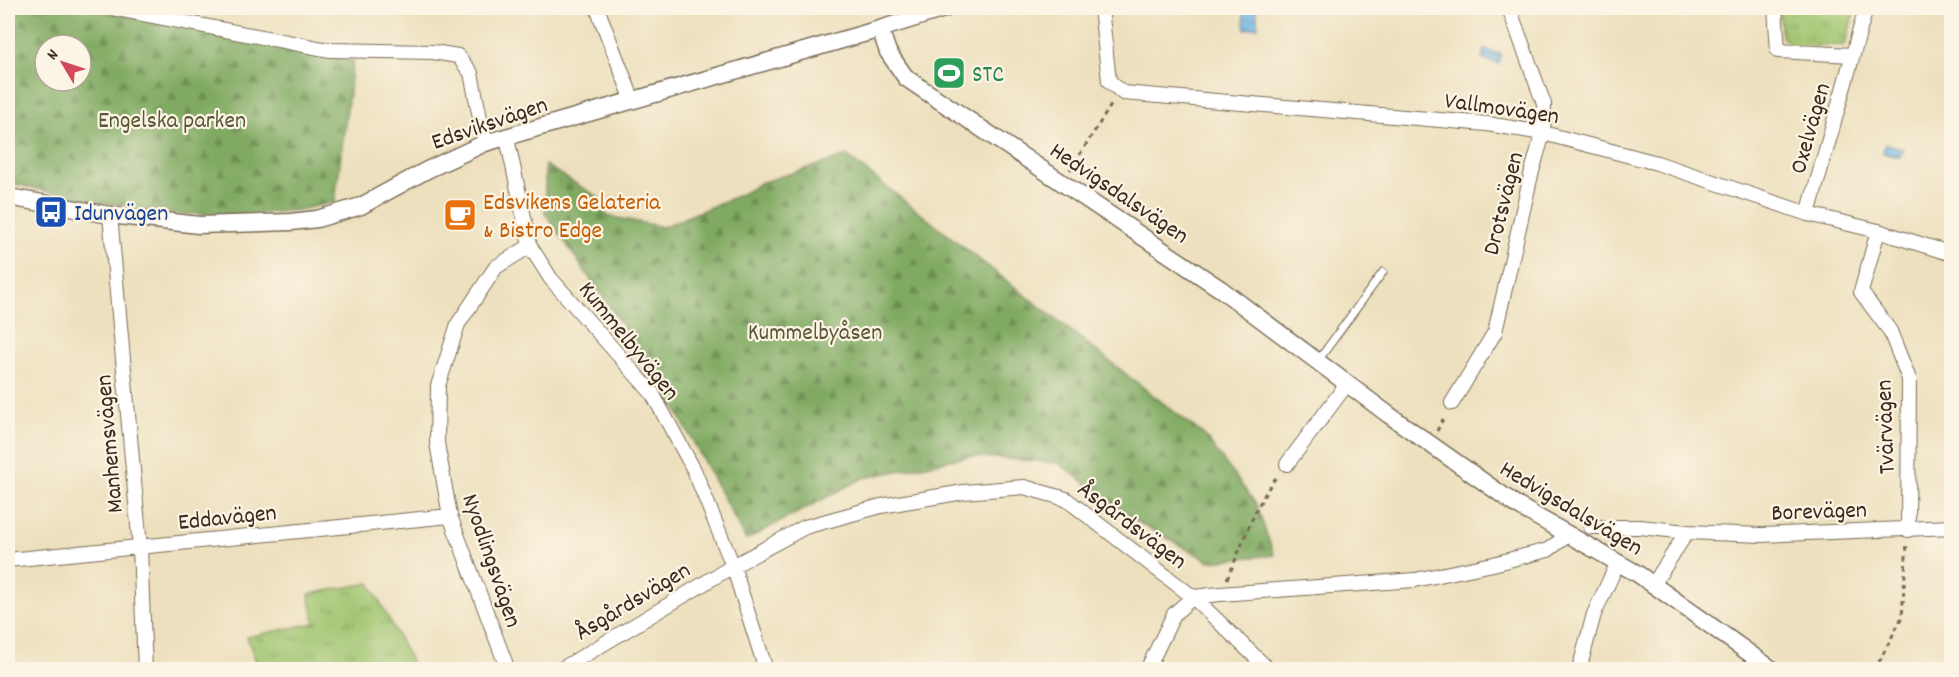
<svg xmlns="http://www.w3.org/2000/svg" width="1959" height="677" font-family="Dekko,sans-serif">
<style>
.grass{fill:url(#grass-tufts);stroke:#6e7846;stroke-width:1.5}
.forest{fill:url(#forest-firs);stroke:#5e6a40;stroke-width:1.5;fill-rule:evenodd}
.water{fill:url(#water-rules);stroke:#547082;stroke-width:1.5}
.lines{fill:none;stroke-linecap:round;stroke-linejoin:round}
.service-casing{stroke:#796a56;stroke-width:9}
.minor-casing{stroke:#796a56;stroke-width:16}
.tertiary-casing{stroke:#796a56;stroke-width:19}
.path{stroke:#796a56;stroke-width:3;stroke-dasharray:4.5 4.5;stroke-linecap:butt}
.service{stroke:#fff;stroke-width:7}
.minor{stroke:#fff;stroke-width:14}
.tertiary{stroke:#fff;stroke-width:16}
.labels{text-anchor:middle;stroke-width:4.5;stroke-linejoin:round;paint-order:stroke}
.leisure-label{font-size:24px;fill:#27864d;stroke:#fcf5e5;text-anchor:start}
.street-label{font-size:24px;fill:#3b2a1e;stroke:#fcf5e5}
.park-label{font-size:24px;fill:#595836;stroke:#fcf5e5}
.food-label{font-size:24px;fill:#c56008;stroke:#fcf5e5;text-anchor:start}
.transit-label{font-size:24px;fill:#164399;stroke:#fcf5e5;text-anchor:start}
</style>
<defs>
<pattern id="grass-tufts" width="24" height="20" patternUnits="userSpaceOnUse" patternTransform="scale(1.5)"><rect width="24" height="20" fill="#a0c56f"/><path d="M3 7l-1-3M5 7V3M7 7l1-3M15 17l-1-3M17 17v-4M19 17l1-3" fill="none" stroke="#84a05b"/></pattern>
<pattern id="forest-firs" width="22" height="20" patternUnits="userSpaceOnUse" patternTransform="scale(1.5)"><rect width="22" height="20" fill="#80aa62"/><path d="M5 1l3.5 6h-7zM16 11l3.5 6h-7z" fill="#6a8b50"/></pattern>
<pattern id="water-rules" width="6" height="5" patternUnits="userSpaceOnUse" patternTransform="scale(1.5)"><rect width="6" height="5" fill="#6db7e6"/><path d="M0 2.5h6" fill="none" stroke="#5b95ba"/></pattern>
</defs>
<rect width="100%" height="100%" fill="#fcf5e5"/>
<filter id="ink" filterUnits="userSpaceOnUse"><feTurbulence type="fractalNoise" baseFrequency=".0167" numOctaves="2"/><feDisplacementMap in="SourceGraphic" scale="12" xChannelSelector="R" yChannelSelector="G"/><feConvolveMatrix kernelMatrix="1 2 1 2 8 2 1 2 1" color-interpolation-filters="sRGB"/></filter>
<filter id="wash" filterUnits="userSpaceOnUse"><feTurbulence type="fractalNoise" baseFrequency=".008" numOctaves="4" result="noise"/><feDisplacementMap in="SourceGraphic" scale="24" xChannelSelector="R" yChannelSelector="G"/><feGaussianBlur stdDeviation="1.35" result="paint"/><feColorMatrix in="noise" values="0 0 0 0 0 0 0 0 0 0 0 0 0 0 0 0 0 1.4 0 .05"/><feComposite in="paint" operator="in"/></filter>
<g filter="url(#wash)">
<rect width="100%" height="100%" fill="#ede0be"/>
<g class="grass">
<polygon points="1779,8 1855,8 1845,45 1794,46 1782,37"/>
<polygon points="370,583 415,669 259,669 247,637 315,623 309,594"/>
</g>
<g class="forest">
<path d="M8 8H85L335 56 353 61 335 202 299 210 252 214H179L97 202 8 183ZM45 45H81V81H45Z"/>
<polygon points="847,156 1204,435 1256,504 1274,555 1209,561 1138,522 1058,463 970,456 863,478 746,540 661,382 545,213 545,165 598,197 607,216 663,227 744,193 760,183"/>
</g>
<g class="water">
<polygon points="1243,8 1256,8 1258,27 1245,29"/>
<polygon points="1484,50 1501,54 1499,64 1482,59"/>
<polygon points="1885,144 1903,149 1900,157 1883,153"/>
</g>
</g>
<g filter="url(#ink)">
<g class="lines">
<g class="service-casing">
<polyline id="service" points="1317,362 1383,272"/>
</g>
<g class="minor-casing">
<g id="minor">
<polyline points="111,8 329,50 433,52 458,56 471,73 485,143"/>
<polyline points="597,8 633,101"/>
<polyline points="1101,8 1109,81 1123,93 1487,124 1543,133 1657,163 1808,214 1878,231 1952,254"/>
<polyline points="1775,8 1778,51 1852,55"/>
<polyline points="507,138 530,246 551,279 652,393 694,470 733,566 766,670"/>
<polyline points="1808,214 1866,8"/>
<polyline points="110,215 140,547 145,670"/>
<polyline points="1878,231 1861,292 1890,331 1909,379 1908,530"/>
<polyline points="1452,403 1495,332 1531,175 1543,133 1544,104 1509,8"/>
<polyline points="1287,464 1347,384"/>
<polyline points="1591,527 1640,527 1687,532 1761,535 1952,527"/>
<polyline points="8,560 450,516"/>
<polyline points="1653,585 1687,532"/>
<polyline points="1193,597 1220,594 1415,580 1493,564 1548,550 1568,535"/>
<polyline points="508,670 450,516 437,443 438,386 458,324 496,267 530,246"/>
<polyline points="560,670 733,566 805,527 881,506 964,492 1024,487 1066,499 1193,597 1269,670"/>
<polyline points="1147,670 1174,614 1193,597"/>
<polyline points="1579,670 1594,614 1618,562"/>
</g>
</g>
<g class="tertiary-casing">
<g id="tertiary">
<polyline points="880,29 888,52 906,78 1222,290 1389,415 1518,506 1638,574 1773,670"/>
<polyline points="8,197 110,215 199,225 291,222 317,219 361,206 427,170 485,143 880,29 947,8"/>
</g>
</g>
<g class="path">
<polyline points="1070,170 1113,102"/>
<polyline points="1437,431 1445,415"/>
<path d="M1227 579C1244 543 1253 506 1278 475"/>
<polyline points="1875,670 1902,617 1907,543"/>
</g>
<use href="#service" class="service"/>
<use href="#minor" class="minor"/>
<use href="#tertiary" class="tertiary"/>
</g>
</g>
<defs>
<g id="stadium-square" transform="scale(1.725)"><rect x="-9" y="-9" width="18" height="18" rx="4" fill="#2e9e5b" stroke="#fcf5e5"/><path d="M0-5a6.5 5 0 1 0 0 10a6.5 5 0 1 0 0-10ZM-3.5-1.8h7v3.6h-7Z" fill="#fff"/></g>
<g id="bus-square" transform="scale(1.725)"><rect x="-9" y="-9" width="18" height="18" rx="4" fill="#1a4fb4" stroke="#fcf5e5"/><path d="M-5-6H5V4H4V6H2V4H-2V6H-4V4H-5ZM-3.5-4V0h7V-4ZM-3.5 1.2v1.5H-2V1.2ZM2 1.2v1.5H3.5V1.2Z" fill="#fff"/></g>
<g id="cafe-square" transform="scale(1.725)"><rect x="-9" y="-9" width="18" height="18" rx="4" fill="#e8710a" stroke="#fcf5e5"/><path d="M-5.5-4.5H6V0H3Q3 3.5 0 3.5H-2.5Q-5.5 3.5-5.5 0ZM3-3.2v2h1.7v-2ZM-6 4.5H4V6H-6Z" fill="#fff"/></g>
</defs>
<g fill-rule="evenodd">
<use href="#stadium-square" x="949" y="73"/>
<use href="#bus-square" x="51" y="212"/>
<use href="#cafe-square" x="460" y="215"/>
</g>
<g class="labels">
<g class="leisure-label">
<text x="972" y="81">STC</text>
</g>
<g class="street-label">
<text transform="translate(1502 107) rotate(8)" y="8">Vallmovägen</text>
<text transform="translate(489 122) rotate(-19)" y="8">Edsviksvägen</text>
<text transform="translate(1809 128) rotate(-74)" y="8">Oxelvägen</text>
<text transform="translate(1120 192) rotate(34)" y="8">Hedvigsdalsvägen</text>
<text transform="translate(1502 203) rotate(-76)" y="8">Drotsvägen</text>
<text transform="translate(630 340) rotate(51)" y="8">Kummelbyvägen</text>
<text transform="translate(1884 427) rotate(-92)" y="8">Tvärvägen</text>
<text transform="translate(108 444) rotate(-95)" y="8">Manhemsvägen</text>
<text transform="translate(1572 507) rotate(31)" y="8">Hedvigsdalsvägen</text>
<text transform="translate(1819 510) rotate(-2)" y="8">Borevägen</text>
<text transform="translate(227 516) rotate(-6)" y="8">Eddavägen</text>
<text transform="translate(1133 524) rotate(37)" y="8">Åsgårdsvägen</text>
<text transform="translate(493 560) rotate(71)" y="8">Nyodlingsvägen</text>
<text transform="translate(632 600) rotate(-31)" y="8">Åsgårdsvägen</text>
</g>
<g class="park-label">
<text x="172" y="127">Engelska parken</text>
<text x="815" y="339">Kummelbyåsen</text>
</g>
<g class="food-label">
<text x="483" y="209">Edsvikens Gelateria<tspan x="483" dy="28">&amp; Bistro Edge</tspan></text>
</g>
<g class="transit-label">
<text x="74" y="220">Idunvägen</text>
</g>
</g>
<rect width="1959" height="677" fill="none" stroke="#fcf5e5" stroke-width="30"/>
<g transform="translate(63 63) rotate(309)"><circle r="28" fill="#fcf5e5" stroke="#afa495" stroke-width="1.5"/>
<path d="M0-4.5L10 22L0 15L-10 22Z" fill="#d1495b"/>
<text y="-9" font-size="16" font-weight="bold" text-anchor="middle" fill="#3b2a1e">N</text>
</g>
</svg>
